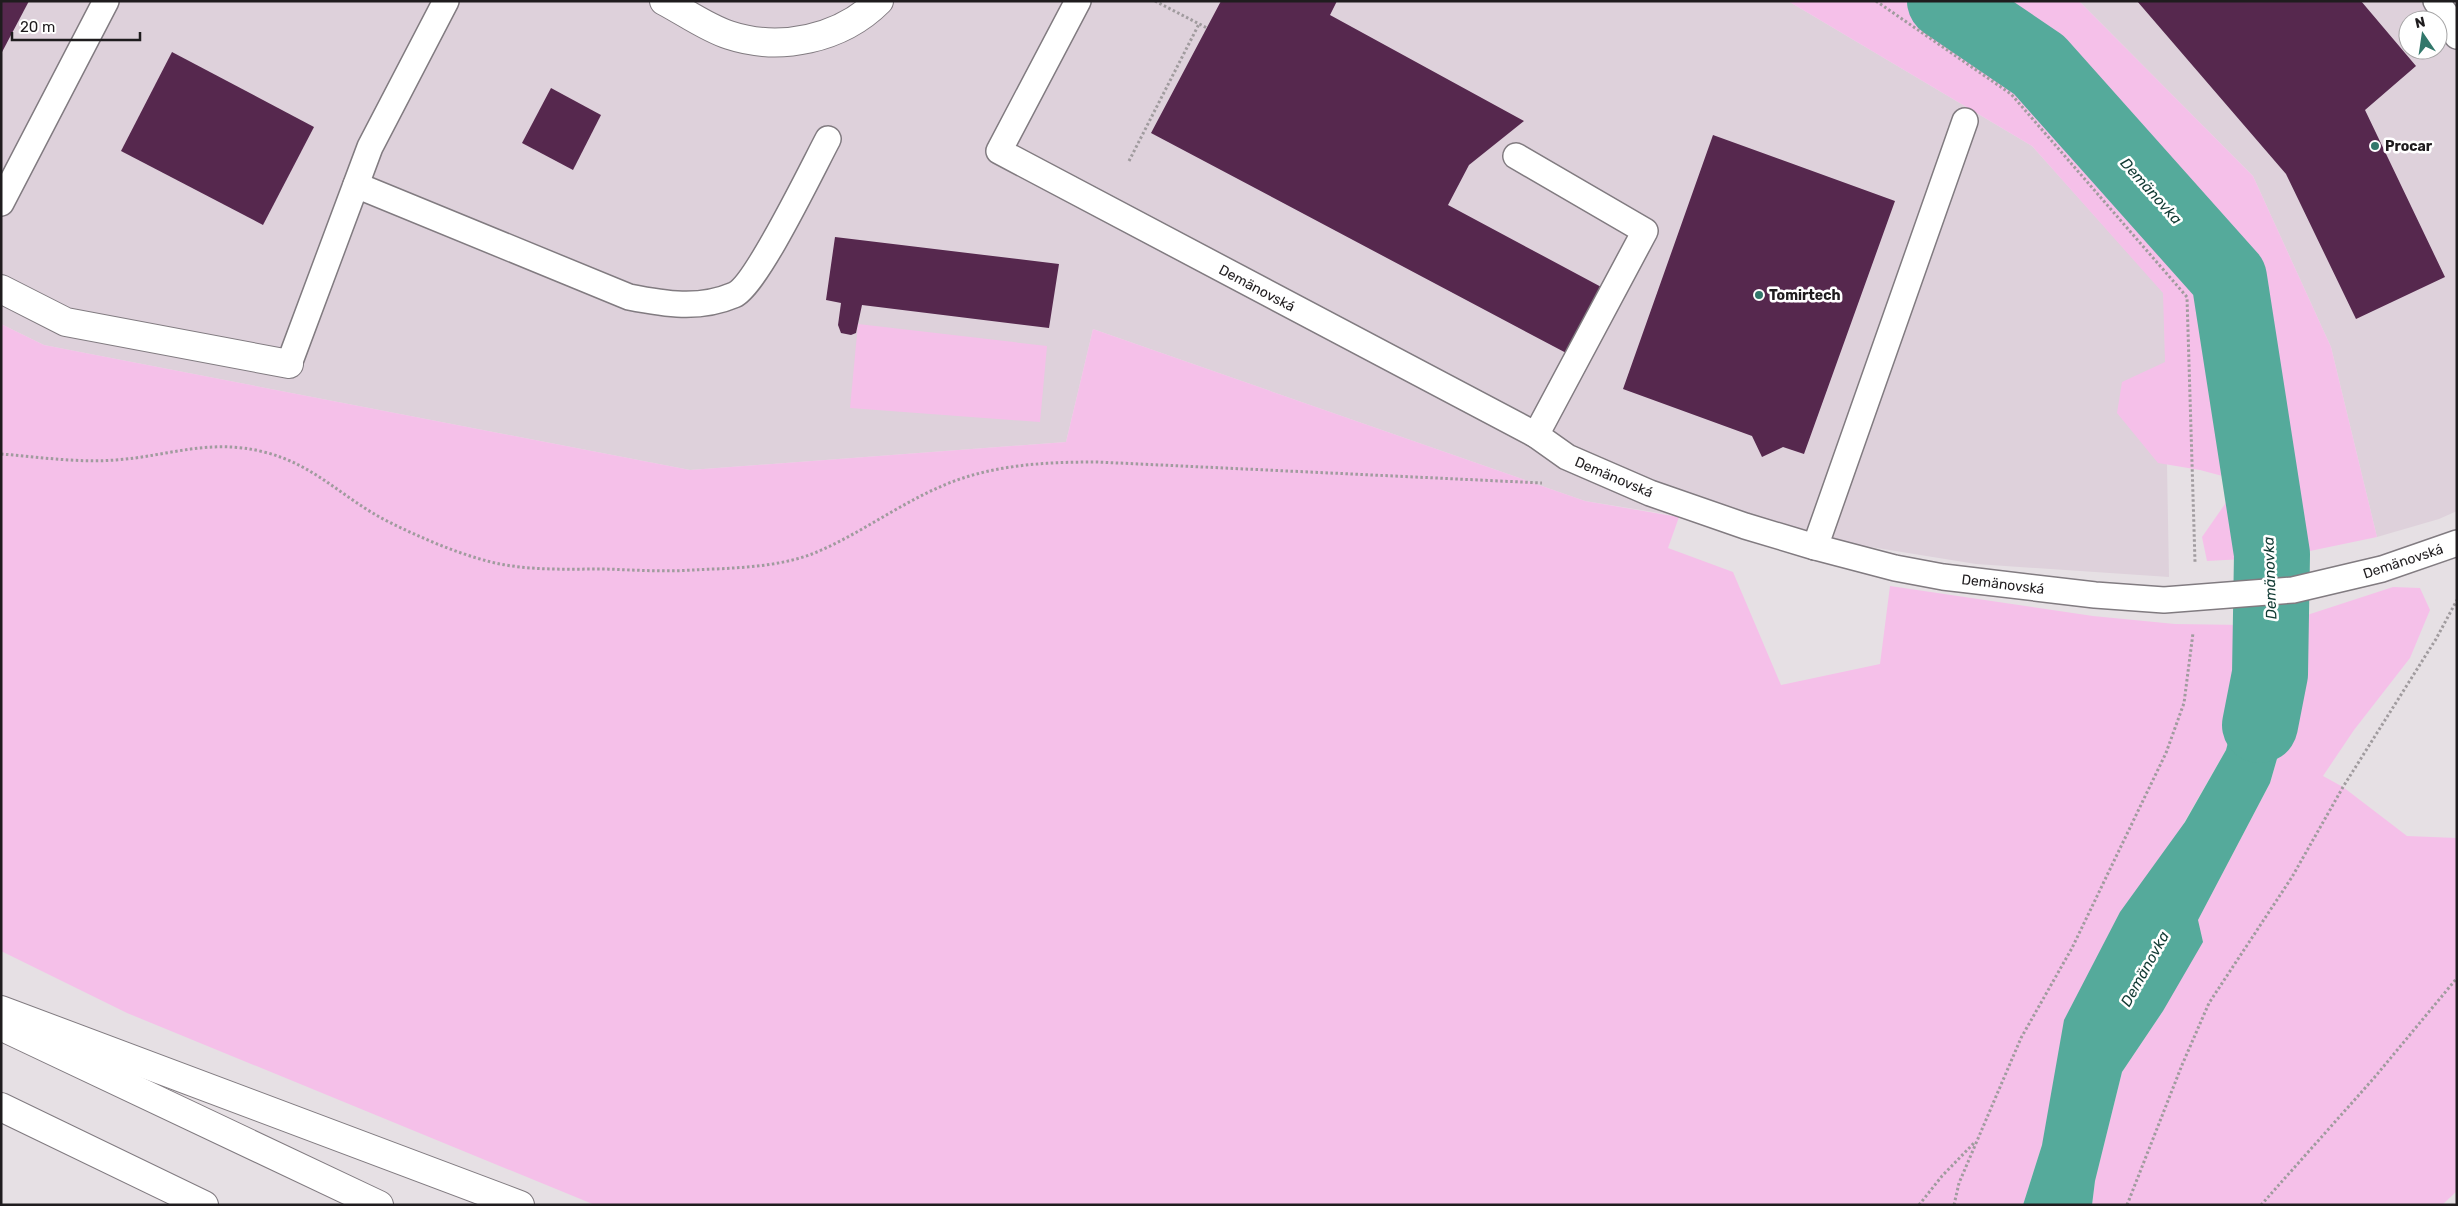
<svg xmlns="http://www.w3.org/2000/svg" width="2458" height="1206" font-family="Rubik,sans-serif">
<style>
.built{fill:#ded1db;fill-rule:evenodd}
.green{fill:#f5c0e9}
.water{fill:#55aa9b}
.lines{fill:none;stroke-linecap:round;stroke-linejoin:round}
.river{stroke:#55aa9b;stroke-width:76}
.building{fill:#56284e}
.lane-casing{stroke:#817b80;stroke-width:28}
.street-casing{stroke:#817b80;stroke-width:30}
.highway-casing{stroke:#817b80;stroke-width:30}
.path{stroke:#a09b9e;stroke-width:3;stroke-dasharray:2.5 2.5;stroke-linecap:butt}
.lane{stroke:#fff;stroke-width:25}
.street{stroke:#fff;stroke-width:28}
.highway{stroke:#fff;stroke-width:28}
.poi-dot{fill:#32776b;stroke:#fff;stroke-width:2}
.labels{text-anchor:middle;stroke-width:5;stroke-linejoin:round;paint-order:stroke}
.poi-label{font-size:14px;font-weight:bold;fill:#1f1c1e;stroke:#fff;text-anchor:start}
.street-label{font-size:14px;fill:#1f1c1e;stroke:#fff}
.water-label{font-size:15px;font-style:italic;fill:#113a33;stroke:#fff}
</style>
<rect width="100%" height="100%" fill="#e6e0e4"/>
<g class="built">
<polygon points="1,1 1788,1 2032,146 2164,293 2169,577 1976,564 1585,501 1093,329 1066,442 690,470 44,345 1,324"/>
<path d="M2079 1H2457V511L2439 519 2377 537 2331 347 2253 176ZM2408 20H2438V50H2408Z"/>
</g>
<g class="green">
<polygon points="1788,1 2079,1 2253,176 2331,347 2377,537 2281,557 2207,561 2202,537 2241,481 2200,470 2158,463 2117,413 2122,382 2165,362 2163,293 2032,146"/>
<polygon points="1,324 44,345 690,470 1066,442 1093,329 1585,501 1679,517 1668,548 1733,572 1781,685 1880,664 1890,586 2093,616 2175,624 2244,625 2247,671 2226,750 2185,821 2042,1145 2023,1205 595,1205 127,1013 1,951"/>
<polygon points="858,324 1047,346 1040,422 850,408"/>
<polygon points="2393,587 2420,588 2430,610 2410,658 2354,730 2323,776 2343,787 2407,836 2457,838 2457,1191 2442,1205 2092,1205 2095,1181 2122,1072 2163,1011 2198,920 2270,783 2296,693 2301,617"/>
</g>
<polygon class="water" points="2301,617 2296,693 2270,783 2198,920 2203,942 2163,1011 2122,1072 2095,1181 2092,1205 2023,1205 2042,1145 2064,1020 2120,912 2185,822 2226,750 2247,671 2244,625"/>
<g class="lines">
<polyline class="river" points="1945,1 2039,65 2229,278 2272,554 2270,674 2260,725"/>
</g>
<g class="building">
<polygon points="1,1 29,1 1,54"/>
<polygon points="1221,1 1337,1 1330,15 1524,121 1469,165 1448,205 1605,289 1570,355 1151,133"/>
<polygon points="2137,1 2361,1 2416,66 2365,110 2445,277 2356,319 2286,174"/>
<polygon points="172,52 314,127 263,225 121,151"/>
<polygon points="551,88 601,115 573,170 522,143"/>
<polygon points="1713,135 1895,201 1804,454 1783,447 1762,457 1752,436 1623,389"/>
<polygon points="835,237 1059,264 1049,328 862,305 856,333 851,335 841,333 838,325 841,303 826,300"/>
</g>
<g class="lines">
<g class="lane-casing">
<g id="lane">
<polyline points="1078,1 999,151 1536,435 1567,457 1650,493 1745,526 1815,547 1895,568 1943,577 2095,595 2164,600 2293,590 2382,569 2457,543"/>
<polyline points="2436,1 2450,20 2457,36"/>
<polyline points="1516,156 1645,231 1536,435"/>
<path d="M356 185 629 297C665 304 699 310 734 295 756 286 813 167 828 139"/>
<polyline points="1,203 106,1"/>
<polyline points="289,364 370,147 446,1"/>
<polyline points="1815,547 1965,121"/>
</g>
</g>
<g class="street-casing">
<g id="street">
<path d="M664 1C685 12 707 28 729 35 780 52 841 39 879 1"/>
<polyline points="1,289 66,322 289,364"/>
</g>
</g>
<g class="highway-casing">
<g id="highway">
<polyline points="1,1010 520,1205"/>
<polyline points="9,1030 379,1205"/>
<polyline points="1,1107 204,1205"/>
</g>
</g>
<g class="path">
<polyline points="1155,1 1207,28"/>
<polyline points="1876,1 2011,94 2187,297 2195,562"/>
<polyline points="1129,161 1199,24"/>
<path d="M1 454C39 457 78 463 116 460 169 456 209 438 264 452 316 465 343 499 389 522 421 538 456 553 491 562 528 571 567 569 605 569 634 570 663 572 692 570 732 568 779 568 817 552 866 531 910 496 960 479 1004 464 1051 462 1097 462L1542 483"/>
<polyline points="1919,1205 1942,1176 1975,1142"/>
<polyline points="1954,1205 1959,1183 2021,1038 2072,948 2166,753 2184,703 2193,633"/>
<polyline points="2127,1205 2182,1065 2209,1003 2292,877 2343,787 2436,639 2457,600"/>
<polyline points="2261,1205 2374,1078 2457,978"/>
</g>
<use href="#lane" class="lane"/>
<use href="#street" class="street"/>
<use href="#highway" class="highway"/>
</g>
<g class="poi-dot">
<circle cx="2375" cy="146" r="5"/>
<circle cx="1759" cy="295" r="5"/>
</g>
<g class="labels">
<g class="poi-label">
<text x="2385" y="151">Procar</text>
<text x="1769" y="300">Tomirtech</text>
</g>
<g class="street-label">
<text transform="translate(1257 288) rotate(28)" y="5">Demänovská</text>
<text transform="translate(1614 477) rotate(23)" y="5">Demänovská</text>
<text transform="translate(2403 561) rotate(-18)" y="5">Demänovská</text>
<text transform="translate(2003 584) rotate(7)" y="5">Demänovská</text>
</g>
<g class="water-label">
<text transform="translate(2151 191) rotate(48)" y="5">Demänovka</text>
<text transform="translate(2270 578) rotate(-92)" y="5">Demänovka</text>
<text transform="translate(2145 969) rotate(-61)" y="5">Demänovka</text>
</g>
</g>
<rect width="2458" height="1206" fill="none" stroke="#1f1c1e" stroke-width="5"/>
<g transform="translate(2423 35) rotate(347)"><circle r="24" fill="#ffffff" stroke="#a5a4a5"/>
<path d="M0-4L9 19L0 12L-9 19Z" fill="#32776b"/>
<text y="-8" font-size="14" font-weight="bold" text-anchor="middle" fill="#1f1c1e">N</text>
</g>
<path d="M12 32v8h128v-8" fill="none" stroke="#1f1c1e" stroke-width="2.5"/>
<text x="20" y="32" font-size="15" fill="#1f1c1e" stroke="#ffffff" stroke-width="4" paint-order="stroke">20 m</text>
</svg>
